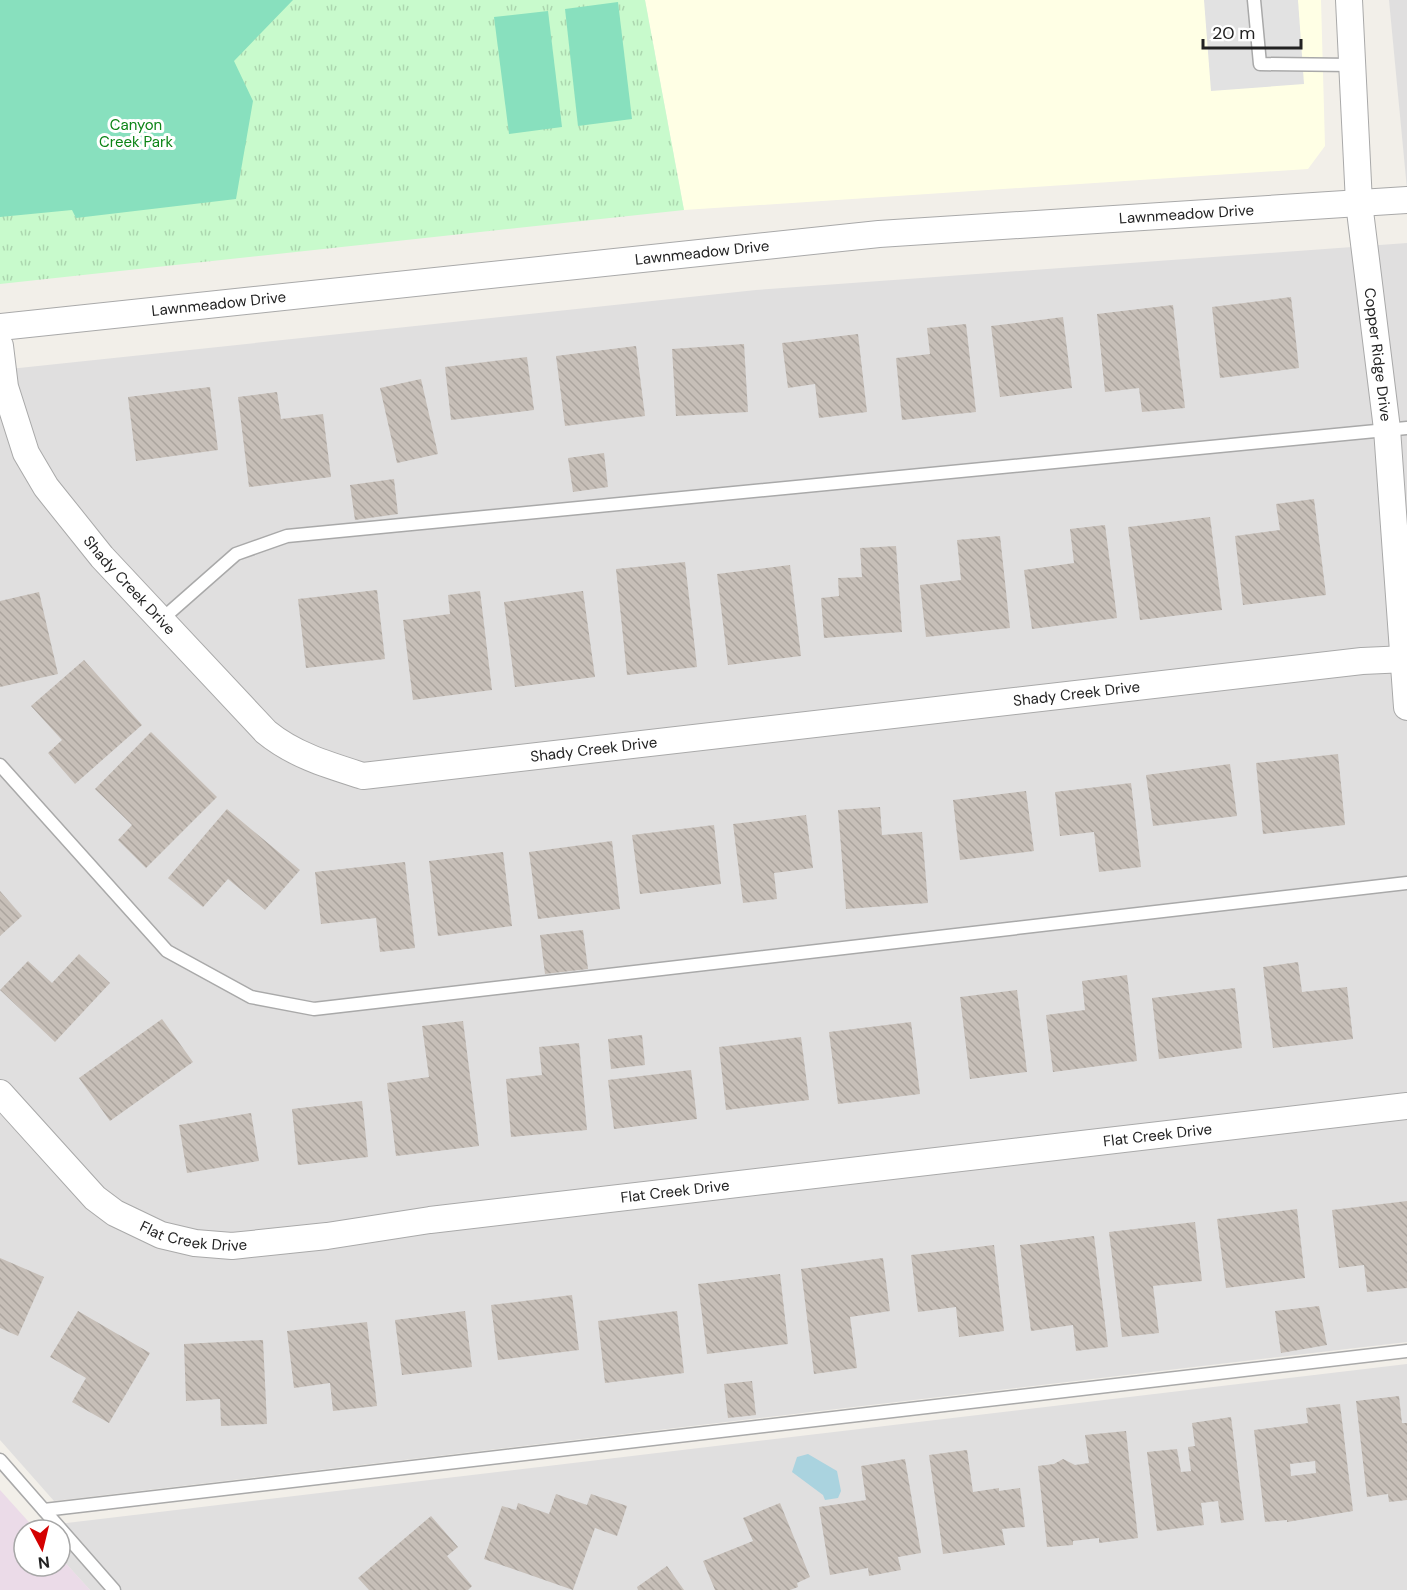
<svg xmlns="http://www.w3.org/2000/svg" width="1407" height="1590" font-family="'DM Sans',sans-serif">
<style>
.residential{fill:#e0dfdf}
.education{fill:#ffffe5}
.railway{fill:#ebdbe8}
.park{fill:url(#park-tufts)}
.pitch{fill:#88e0be}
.parking{fill:#e2e2e2}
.water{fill:#aad3df}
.building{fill:url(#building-back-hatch);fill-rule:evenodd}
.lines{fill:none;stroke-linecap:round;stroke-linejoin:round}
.lane-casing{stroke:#a9a9a9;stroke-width:15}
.street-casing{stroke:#a9a9a9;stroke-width:28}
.lane{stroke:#fff;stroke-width:12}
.street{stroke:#fff;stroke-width:26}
.labels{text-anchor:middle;stroke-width:6;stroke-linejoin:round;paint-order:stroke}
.park-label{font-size:15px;fill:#0c8416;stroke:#fff}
.street-label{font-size:15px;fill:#222;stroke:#fff}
</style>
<defs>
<pattern id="park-tufts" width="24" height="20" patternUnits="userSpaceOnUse" patternTransform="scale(1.5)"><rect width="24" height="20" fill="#c8facc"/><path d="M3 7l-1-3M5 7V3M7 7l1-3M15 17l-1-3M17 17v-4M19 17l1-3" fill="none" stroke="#acd6af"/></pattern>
<pattern id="building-back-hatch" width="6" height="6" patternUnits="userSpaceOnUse" patternTransform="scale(1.5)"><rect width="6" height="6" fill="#c7bfb8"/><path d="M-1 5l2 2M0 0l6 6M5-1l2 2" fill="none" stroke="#aba49e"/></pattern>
</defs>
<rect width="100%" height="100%" fill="#f2efe9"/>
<g class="residential">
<polygon points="1389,0 1407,0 1407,189"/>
<polygon points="1407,243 1407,1342 54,1501 0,1440 0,370 756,290"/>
<polygon points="1407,1364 1407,1590 90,1590 60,1557 60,1530 36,1530 33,1527"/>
</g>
<polygon class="education" points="645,0 1321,0 1325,146 1308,169 684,210"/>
<polygon class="railway" points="0,1490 36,1530 24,1530 24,1566 60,1566 60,1557 90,1590 0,1590"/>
<polygon class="park" points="0,0 645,0 684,210 0,284"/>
<g class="pitch">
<polygon points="0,0 293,0 234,61 253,101 236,199 76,218 72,210 0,217"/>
<polygon points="618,2 632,119 578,126 565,9"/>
<polygon points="548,11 562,127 509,134 494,17"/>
</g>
<polygon class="parking" points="1204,0 1298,0 1304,84 1211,91"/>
<polygon class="water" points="808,1454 837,1471 841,1491 838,1498 825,1500 823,1495 792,1472 797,1457"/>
<g class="building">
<polygon points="1291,297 1299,368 1220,378 1212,307"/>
<polygon points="1173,305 1185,408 1142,412 1139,388 1105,392 1097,314"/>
<polygon points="1063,317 1072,388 1000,397 991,326"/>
<polygon points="966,324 976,412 902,420 896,358 930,354 927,328"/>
<polygon points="858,334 867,412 819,418 815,384 788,388 782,343"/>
<polygon points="744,344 748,412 676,416 672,349"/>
<polygon points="636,346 645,416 565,426 556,356"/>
<polygon points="527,357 534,410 451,420 445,367"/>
<polygon points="421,379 438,454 397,463 380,388"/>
<polygon points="210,387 218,450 136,461 128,397"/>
<polygon points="277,392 281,419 323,414 331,477 249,487 238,397"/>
<polygon points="604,453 608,487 573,492 568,458"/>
<polygon points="394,479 398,514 355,520 350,485"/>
<polygon points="1314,499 1326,595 1243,605 1235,536 1280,530 1276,504"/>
<polygon points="1210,517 1222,610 1140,620 1128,527"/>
<polygon points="1105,525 1117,618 1032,629 1024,570 1074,563 1070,529"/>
<polygon points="1000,536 1010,628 926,637 920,585 961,580 957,540"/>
<polygon points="896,546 902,632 824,638 821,598 839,596 838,578 862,577 860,548"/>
<polygon points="685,562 697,667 627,675 616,569"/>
<polygon points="790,565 801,656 728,665 717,574"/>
<polygon points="377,590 385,659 306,668 298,599"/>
<polygon points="480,591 492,690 413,700 403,620 450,614 448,595"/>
<polygon points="583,591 595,677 515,687 504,602"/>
<polygon points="39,592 58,674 0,687 0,601"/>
<polygon points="84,660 142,725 75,784 48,753 62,740 31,706"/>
<polygon points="151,732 217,797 146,868 118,840 132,825 95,789"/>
<polygon points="1338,754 1345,825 1263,834 1256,763"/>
<polygon points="1230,764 1237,816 1153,826 1146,775"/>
<polygon points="1131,783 1141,867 1099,872 1094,832 1060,836 1055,792"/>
<polygon points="1026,791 1034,851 960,860 953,800"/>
<polygon points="880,807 882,835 922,832 928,903 846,909 838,810"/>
<polygon points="227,809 300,870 265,910 228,879 203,907 168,878"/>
<polygon points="806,815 813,868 774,873 777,899 743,903 733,824"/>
<polygon points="714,825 721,884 640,894 632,835"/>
<polygon points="612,841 620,909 538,919 529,852"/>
<polygon points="503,852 512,926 438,936 429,861"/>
<polygon points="405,862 415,948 380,952 376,918 321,924 315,872"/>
<polygon points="0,891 22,916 0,936"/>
<polygon points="583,930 588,969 545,974 540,935"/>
<polygon points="79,954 110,983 55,1042 0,990 28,961 52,983"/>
<polygon points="1298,962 1302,992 1347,987 1353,1039 1273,1048 1263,967"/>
<polygon points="1127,975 1137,1061 1053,1072 1046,1015 1085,1010 1082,981"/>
<polygon points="1235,988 1242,1048 1159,1059 1152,998"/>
<polygon points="1017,990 1027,1072 970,1079 960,997"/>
<polygon points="162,1019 193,1062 110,1121 79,1078"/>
<polygon points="463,1021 479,1146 396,1156 387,1083 429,1077 422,1026"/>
<polygon points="911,1022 920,1094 838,1104 829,1032"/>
<polygon points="642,1035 645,1065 611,1069 608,1039"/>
<polygon points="801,1037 809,1100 726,1110 719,1047"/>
<polygon points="579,1043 587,1130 511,1137 506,1079 542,1075 539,1047"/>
<polygon points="691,1070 697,1119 614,1129 608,1080"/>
<polygon points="362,1101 368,1157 298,1165 292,1109"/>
<polygon points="251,1113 259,1161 187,1173 179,1125"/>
<polygon points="1407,1201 1407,1288 1367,1292 1364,1265 1339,1268 1332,1210"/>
<polygon points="1297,1209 1305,1278 1226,1288 1217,1219"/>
<polygon points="1195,1222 1202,1281 1153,1286 1159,1333 1122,1337 1109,1232"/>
<polygon points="1094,1236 1108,1347 1076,1351 1073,1325 1031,1331 1020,1245"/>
<polygon points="994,1245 1004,1331 959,1337 956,1307 918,1312 911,1255"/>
<polygon points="0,1258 44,1277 18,1336 0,1328"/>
<polygon points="883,1258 890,1311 850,1317 857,1368 814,1374 801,1269"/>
<polygon points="780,1274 788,1344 707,1354 698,1284"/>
<polygon points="572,1295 579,1350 498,1360 491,1305"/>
<polygon points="1319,1306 1327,1345 1281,1353 1275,1311"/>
<polygon points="78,1311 150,1353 109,1423 72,1402 86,1378 50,1357"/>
<polygon points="465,1311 472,1367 402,1375 395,1320"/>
<polygon points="677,1311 684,1373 605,1383 598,1321"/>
<polygon points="367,1322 377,1406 333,1411 330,1383 294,1388 287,1331"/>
<polygon points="263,1340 267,1424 221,1426 220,1399 186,1401 184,1344"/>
<polygon points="752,1381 756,1415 728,1418 724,1384"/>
<polygon points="1399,1396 1402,1423 1407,1423 1407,1500 1389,1502 1388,1494 1367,1497 1356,1401"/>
<path d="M1340 1404 1353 1511 1287 1522V1520L1265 1522 1254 1430 1308 1423 1306 1408ZM1315 1461 1316 1473 1291 1476 1290 1464Z"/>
<polygon points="1231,1417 1244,1520 1221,1523 1218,1501 1201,1503 1204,1525 1157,1531 1147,1452 1177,1449 1181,1472 1191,1471 1188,1447 1195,1446 1192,1423"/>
<polygon points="1126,1431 1138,1538 1099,1543 1099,1538 1073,1541 1073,1545 1047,1547 1038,1466 1054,1464 1063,1459 1075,1465 1089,1463 1085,1435"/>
<polygon points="967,1450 973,1492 999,1488 999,1491 1020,1488 1025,1527 1002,1529 1005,1545 943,1554 929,1455"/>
<polygon points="905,1459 921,1553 898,1557 901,1570 869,1576 868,1568 830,1575 819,1507 866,1500 861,1466"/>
<polygon points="556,1494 587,1505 591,1494 627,1506 617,1536 595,1528 573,1590 484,1559 502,1506 516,1510 518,1503 549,1514"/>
<polygon points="780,1503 810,1577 797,1583 798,1587 790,1590 715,1590 703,1561 753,1541 743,1518"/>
<polygon points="431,1516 458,1547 447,1556 472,1586 468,1590 369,1590 358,1578"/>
<polygon points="667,1566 684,1590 638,1590 637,1587"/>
</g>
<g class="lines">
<g class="lane-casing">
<g id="lane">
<polyline points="1254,0 1260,64 1352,65"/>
<polyline points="161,620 236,554 287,536 1407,428"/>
<polyline points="0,765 167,951 251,997 314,1009 1407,883"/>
<polyline points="0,1460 114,1590"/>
<polyline points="44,1510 1407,1351"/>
</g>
</g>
<g class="street-casing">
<g id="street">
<path id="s1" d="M1349 0 1359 203 1387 429 1407 707"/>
<path id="s2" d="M0 327 879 234 1407 200"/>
<path id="s3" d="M0 346 5 387 26 453 46 487 102 557 266 732C294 755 328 765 363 776L1362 661 1407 659"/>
<path id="s4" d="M0 1093 95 1198 115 1213 161 1235 195 1243 232 1246 327 1236 430 1220 1407 1106"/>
</g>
</g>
<use href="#lane" class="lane"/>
<use href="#street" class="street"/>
</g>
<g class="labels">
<g class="park-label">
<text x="136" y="130">Canyon<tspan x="136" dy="17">Creek Park</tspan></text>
</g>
<g class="street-label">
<text dy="5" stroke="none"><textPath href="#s2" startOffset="1192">Lawnmeadow Drive</textPath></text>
<text dy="5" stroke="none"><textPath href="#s2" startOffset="706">Lawnmeadow Drive</textPath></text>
<text dy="5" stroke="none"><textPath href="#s2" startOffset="220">Lawnmeadow Drive</textPath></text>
<text dy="5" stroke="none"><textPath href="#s1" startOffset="356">Copper Ridge Drive</textPath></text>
<text dy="5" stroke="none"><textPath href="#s3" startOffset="279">Shady Creek Drive</textPath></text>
<text dy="5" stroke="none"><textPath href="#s3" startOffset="1305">Shady Creek Drive</textPath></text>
<text dy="5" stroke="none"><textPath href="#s3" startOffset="819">Shady Creek Drive</textPath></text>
<text dy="5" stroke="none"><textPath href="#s4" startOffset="1222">Flat Creek Drive</textPath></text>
<text dy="5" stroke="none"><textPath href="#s4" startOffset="736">Flat Creek Drive</textPath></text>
<text dy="5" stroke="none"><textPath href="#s4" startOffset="250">Flat Creek Drive</textPath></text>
</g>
</g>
<g transform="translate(42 1548) rotate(173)"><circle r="28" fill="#ffffff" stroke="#a7a7a7" stroke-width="1.5"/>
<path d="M0-4.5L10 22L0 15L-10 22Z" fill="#d40000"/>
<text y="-9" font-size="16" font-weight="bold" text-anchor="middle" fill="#222222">N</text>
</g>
<path d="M1203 39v9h98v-9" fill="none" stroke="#222222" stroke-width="3"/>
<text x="1212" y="39" font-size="18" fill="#222222" stroke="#ffffff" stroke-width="4.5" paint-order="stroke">20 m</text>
</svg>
